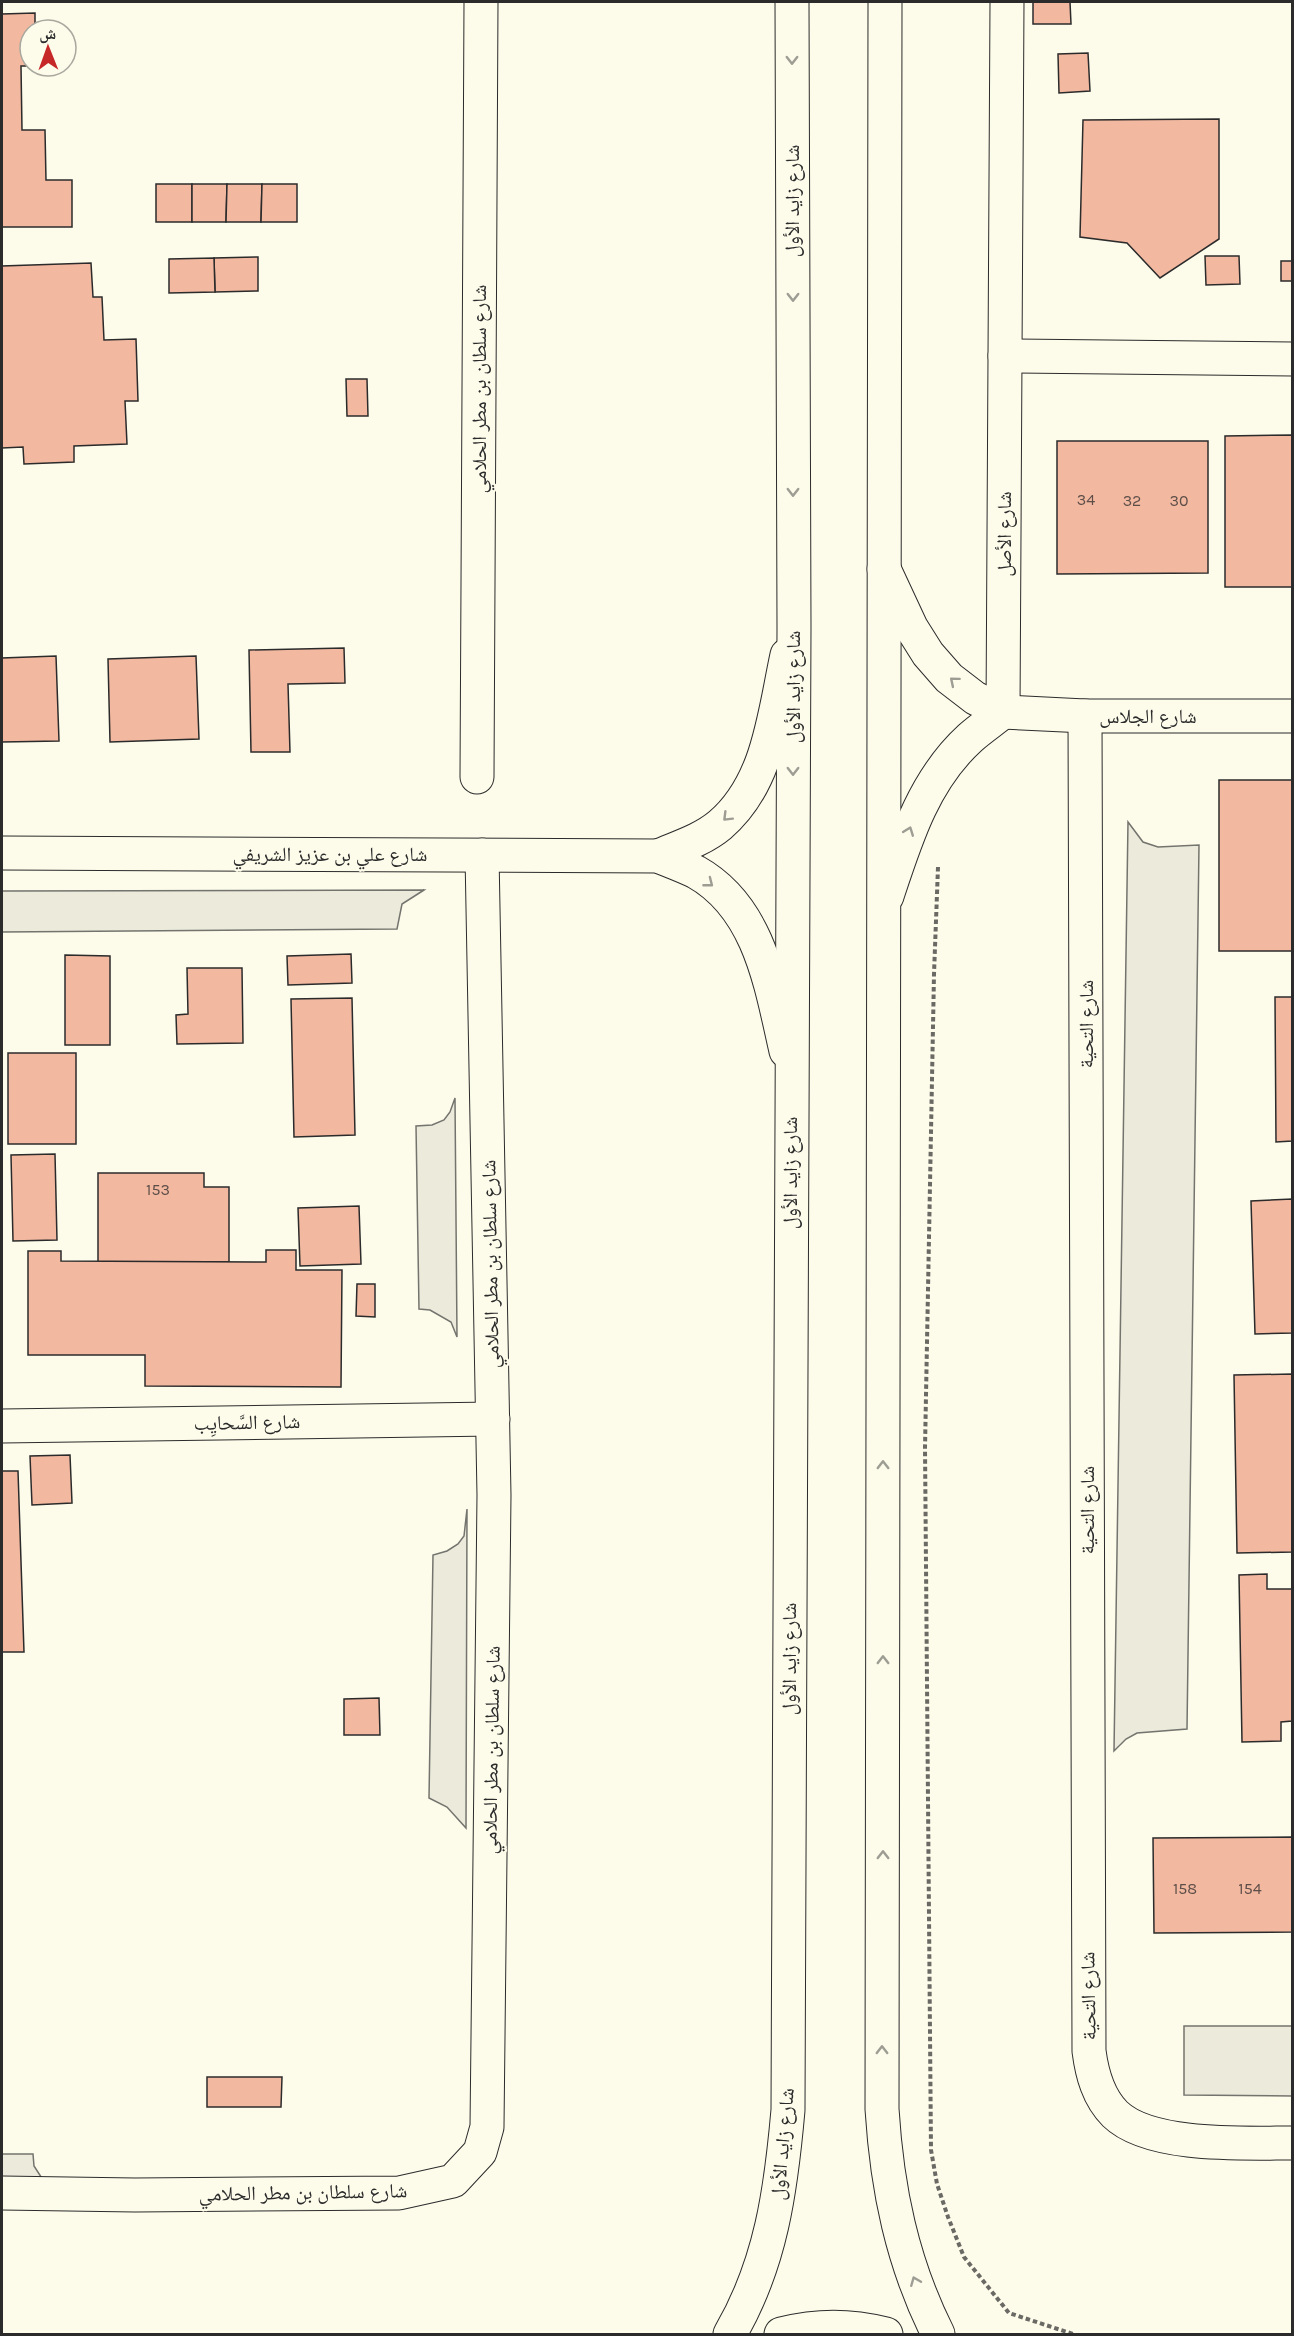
<svg xmlns="http://www.w3.org/2000/svg" width="1294" height="2336" font-family="Karla,'Noto Naskh Arabic',sans-serif">
<style>
.parking{fill:#eceadb;stroke:#74746e;stroke-width:1.5}
.building{fill:#f2b8a0;stroke:#2b2b2b;stroke-width:1.5}
.lines{fill:none;stroke-linecap:round;stroke-linejoin:round}
.minor-casing{stroke:#2b2b2b;stroke-width:35}
.major-casing{stroke:#2b2b2b;stroke-width:35}
.path{stroke:#6a6964;stroke-width:4;stroke-dasharray:4.5 3;stroke-linecap:butt}
.minor{stroke:#fdfbea;stroke-width:33}
.major{stroke:#fdfbea;stroke-width:33}
.oneway{stroke:#9e9d94}
.labels{text-anchor:middle;stroke-width:4.5;stroke-linejoin:round;paint-order:stroke}
.number-label{font-size:16px;fill:#5d4e48}
.street-label{font-size:20px;fill:#2b2b2b;stroke:#fdfbea}
</style>
<rect width="100%" height="100%" fill="#fdfbea"/>
<g class="parking">
<polygon points="1128,822 1143,842 1158,847 1199,845 1187,1729 1137,1733 1126,1739 1114,1751"/>
<polygon points="424,890 402,904 397,929 2,932 2,891"/>
<polygon points="455,1098 457,1337 451,1322 430,1310 419,1309 416,1126 432,1125 444,1120 450,1112"/>
<polygon points="467,1509 466,1828 447,1807 429,1798 433,1555 447,1551 458,1544 464,1536"/>
<polygon points="1184,2026 1292,2026 1292,2096 1184,2095"/>
<polygon points="2,2154 33,2154 34,2166 45,2183 2,2190"/>
</g>
<g class="building">
<polygon points="1033,2 1070,2 1071,24 1033,24"/>
<polygon points="35,13 35,30 30,30 30,66 35,66 21,66 22,130 45,130 46,180 72,180 72,227 2,227 2,14"/>
<polygon points="1088,53 1090,91 1059,93 1058,54"/>
<polygon points="1219,119 1219,239 1160,278 1127,243 1080,237 1083,120"/>
<rect x="156" y="184" width="36" height="38"/>
<polygon points="192,184 227,184 226,222 192,222"/>
<polygon points="227,184 262,184 261,222 226,222"/>
<polygon points="262,184 297,184 297,222 261,222"/>
<polygon points="1205,256 1239,256 1240,284 1206,285"/>
<polygon points="258,257 258,291 215,292 214,258"/>
<polygon points="214,258 215,292 169,293 169,259"/>
<rect x="1281" y="261" width="11" height="20"/>
<polygon points="91,263 93,297 102,297 104,340 136,339 138,401 125,401 127,444 74,446 74,462 24,464 23,447 2,448 2,266"/>
<polygon points="346,379 367,379 368,416 347,416"/>
<polygon points="1292,435 1292,587 1225,587 1225,436"/>
<polygon points="1057,441 1208,441 1208,573 1057,574"/>
<polygon points="344,648 345,683 288,684 290,752 251,752 249,650"/>
<polygon points="56,656 59,741 2,742 2,658"/>
<polygon points="196,656 199,739 110,742 108,659"/>
<rect x="1219" y="780" width="73" height="171"/>
<polygon points="351,954 352,983 288,985 287,956"/>
<polygon points="65,955 110,956 110,1045 65,1045"/>
<polygon points="187,968 242,968 243,1043 177,1044 176,1015 188,1014"/>
<polygon points="1275,997 1292,997 1292,1141 1276,1142"/>
<polygon points="352,998 355,1135 294,1137 291,999"/>
<rect x="8" y="1053" width="68" height="91"/>
<polygon points="55,1154 57,1240 13,1241 11,1155"/>
<polygon points="98,1173 204,1173 204,1187 229,1187 229,1262 98,1262"/>
<polygon points="1292,1199 1292,1333 1255,1334 1251,1201"/>
<polygon points="359,1206 361,1264 300,1266 298,1208"/>
<polygon points="266,1250 296,1250 296,1270 342,1270 341,1387 145,1386 145,1355 28,1355 28,1251 61,1251 61,1261 266,1262"/>
<polygon points="357,1284 375,1284 375,1317 356,1316"/>
<polygon points="1292,1374 1292,1552 1237,1553 1234,1375"/>
<polygon points="70,1455 72,1503 32,1505 30,1456"/>
<polygon points="2,1471 18,1471 24,1652 2,1652"/>
<polygon points="1267,1574 1267,1589 1292,1589 1292,1721 1281,1722 1281,1741 1242,1742 1239,1575"/>
<polygon points="379,1698 380,1735 344,1735 344,1699"/>
<polygon points="1292,1837 1292,1932 1154,1933 1153,1838"/>
<polygon points="207,2077 282,2077 281,2107 207,2107"/>
</g>
<g class="lines">
<g class="minor-casing">
<g id="minor">
<polyline points="1005,356 1292,359"/>
<polyline points="884,569 911,627 928,654 949,678 975,698 1003,712 1085,716 1292,716"/>
<polyline points="1003,712 1007,2"/>
<path d="M1085 716 1089 2051C1092 2074 1098 2097 1115 2114 1150 2148 1246 2143 1292 2143"/>
<polyline points="477,777 481,2"/>
<path d="M2 853 658 856C670 861 684 866 696 872 760 908 771 986 786 1051"/>
<path d="M658 856C679 847 702 840 720 825 769 783 774 715 787 655"/>
<path d="M887 896C906 838 924 780 970 738 980 729 992 721 1003 712"/>
<polyline points="2,1426 493,1419"/>
<polyline points="2,2193 135,2195 399,2193 453,2181 480,2152 487,2127 494,1495 482,855"/>
</g>
</g>
<g class="major-casing">
<g id="major">
<path d="M885 2 882 2109C887 2189 902 2262 938 2334"/>
<path d="M730 2334C771 2264 781 2190 788 2110L794 627 792 2"/>
<path d="M781 2334C818 2325 849 2325 886 2334"/>
</g>
</g>
<polyline class="path" points="938,867 934,974 925,1448 931,2150 937,2184 948,2217 964,2257 1009,2313 1073,2334"/>
<use href="#minor" class="minor"/>
<use href="#major" class="major"/>
</g>
<defs><path id="oneway-chevron" d="M-2-3.5L2.5 0L-2 3.5" fill="none" stroke-width="1.6" stroke-linecap="round" stroke-linejoin="round" transform="scale(1.5)"/></defs>
<g class="oneway">
<use href="#oneway-chevron" transform="translate(792 60) rotate(90)"/>
<use href="#oneway-chevron" transform="translate(793 297) rotate(90)"/>
<use href="#oneway-chevron" transform="translate(793 492) rotate(90)"/>
<use href="#oneway-chevron" transform="translate(954 681) rotate(-140)"/>
<use href="#oneway-chevron" transform="translate(793 771) rotate(90)"/>
<use href="#oneway-chevron" transform="translate(727 817) rotate(135)"/>
<use href="#oneway-chevron" transform="translate(909 831) rotate(-69)"/>
<use href="#oneway-chevron" transform="translate(709 883) rotate(38)"/>
<use href="#oneway-chevron" transform="translate(883 1465) rotate(-90)"/>
<use href="#oneway-chevron" transform="translate(883 1660) rotate(-90)"/>
<use href="#oneway-chevron" transform="translate(883 1855) rotate(-90)"/>
<use href="#oneway-chevron" transform="translate(882 2050) rotate(-90)"/>
<use href="#oneway-chevron" transform="translate(915 2281) rotate(-112)"/>
</g>
<g class="labels">
<g class="number-label">
<text x="1086" y="505">34</text>
<text x="1132" y="506">32</text>
<text x="1179" y="506">30</text>
<text x="158" y="1195">153</text>
<text x="1185" y="1894">158</text>
<text x="1250" y="1894">154</text>
</g>
<g class="street-label">
<text transform="translate(792 201) rotate(-90)" y="7">شارع زايد الأول</text>
<text transform="translate(479 389) rotate(-90)" y="7">شارع سلطان بن مطر الحلامي</text>
<text transform="translate(1004 534) rotate(-90)" y="7">شارع الأصل</text>
<text transform="translate(793 687) rotate(-90)" y="7">شارع زايد الأول</text>
<text x="1148" y="723">شارع الجلاس</text>
<text x="330" y="861">شارع علي بن عزيز الشريفي</text>
<text transform="translate(1086 1024) rotate(-90)" y="7">شارع التحية</text>
<text transform="translate(790 1173) rotate(-90)" y="7">شارع زايد الأول</text>
<text transform="translate(490 1264) rotate(-91)" y="7">شارع سلطان بن مطر الحلامي</text>
<text transform="translate(247 1422) rotate(-1)" y="7">شارع السَّحايِب</text>
<text transform="translate(1087 1510) rotate(-90)" y="7">شارع التحية</text>
<text transform="translate(789 1659) rotate(-90)" y="7">شارع زايد الأول</text>
<text transform="translate(491 1750) rotate(-89)" y="7">شارع سلطان بن مطر الحلامي</text>
<text transform="translate(1088 1996) rotate(-91)" y="7">شارع التحية</text>
<text transform="translate(782 2144) rotate(-85)" y="7">شارع زايد الأول</text>
<text transform="translate(303 2192) rotate(-1)" y="7">شارع سلطان بن مطر الحلامي</text>
</g>
</g>
<rect width="1294" height="2336" fill="none" stroke="#2b2b2b" stroke-width="6"/>
<g transform="translate(48 48) rotate(359)"><circle r="28" fill="#fdfbea" stroke="#a9a89e" stroke-width="1.5"/>
<path d="M0-4.5L10 22L0 15L-10 22Z" fill="#c62828"/>
<text y="-9" font-size="16" font-weight="bold" text-anchor="middle" fill="#2b2b2b">ش</text>
</g>
</svg>
